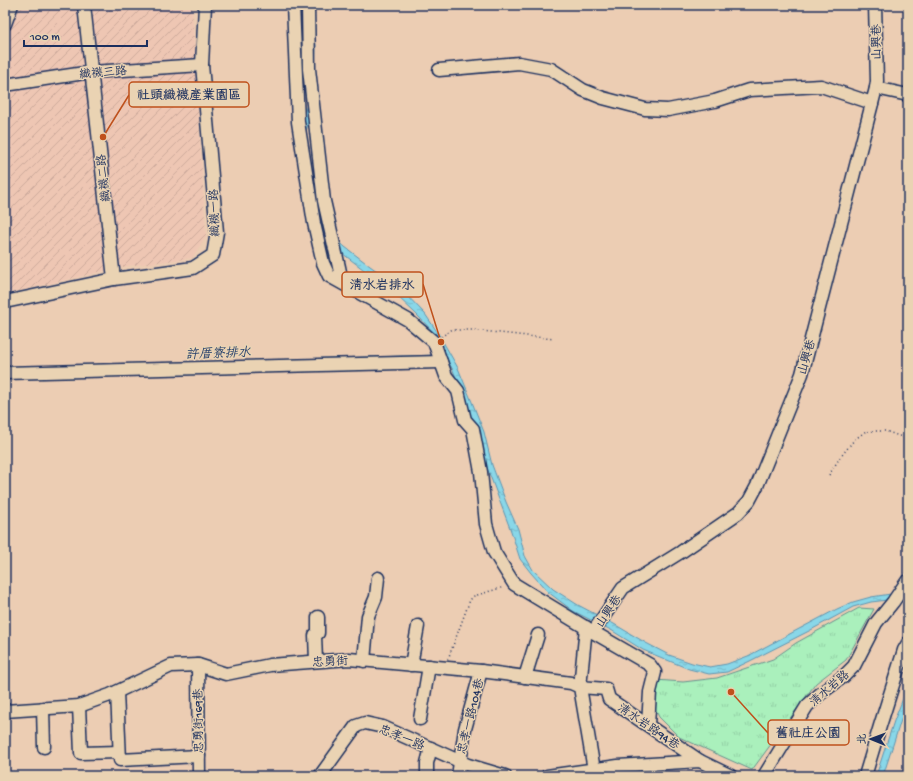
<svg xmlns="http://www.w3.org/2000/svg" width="913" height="781" font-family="'Gochi Hand','LXGW WenKai TC',sans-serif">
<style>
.industrial{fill:url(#industrial-furrows)}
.park{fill:url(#park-tufts);stroke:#62908d}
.water{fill:url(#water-ripples);stroke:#5d94b1}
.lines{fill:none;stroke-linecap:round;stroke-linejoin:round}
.stream{stroke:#5d94b1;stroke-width:2.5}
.minor-casing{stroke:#1b2f5e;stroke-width:15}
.path{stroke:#1b2f5e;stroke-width:1.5;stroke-dasharray:1 3;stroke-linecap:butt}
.minor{stroke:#ead3b3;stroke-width:12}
.labels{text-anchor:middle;stroke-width:3;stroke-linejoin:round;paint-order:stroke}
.street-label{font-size:12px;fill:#1b2f5e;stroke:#ead3b3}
.water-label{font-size:13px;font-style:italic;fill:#26406c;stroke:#ead3b3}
.leader{fill:none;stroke:#bf511c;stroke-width:1.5}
.callout-dot{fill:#bf511c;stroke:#ead3b3;stroke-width:1.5}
.callout{fill:#ead3b3;stroke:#bf511c;stroke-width:1.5}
.callout-label{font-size:13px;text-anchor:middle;font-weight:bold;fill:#1b2f5e}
</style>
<defs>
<pattern id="industrial-furrows" width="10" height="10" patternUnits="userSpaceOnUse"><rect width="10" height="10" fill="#eec6b3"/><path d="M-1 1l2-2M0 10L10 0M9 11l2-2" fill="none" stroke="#ccaa9c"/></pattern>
<pattern id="park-tufts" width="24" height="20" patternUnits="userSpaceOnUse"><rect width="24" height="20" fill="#aaf0bc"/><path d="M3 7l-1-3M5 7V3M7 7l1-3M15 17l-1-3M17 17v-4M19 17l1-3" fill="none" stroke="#92cea4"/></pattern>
<pattern id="water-ripples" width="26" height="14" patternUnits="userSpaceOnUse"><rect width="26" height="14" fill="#89d7e8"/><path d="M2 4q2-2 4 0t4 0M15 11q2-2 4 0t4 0" fill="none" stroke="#76b9c9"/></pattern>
</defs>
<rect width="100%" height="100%" fill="#eccdb3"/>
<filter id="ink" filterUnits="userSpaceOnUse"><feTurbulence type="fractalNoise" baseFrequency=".025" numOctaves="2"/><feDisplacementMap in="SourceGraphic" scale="8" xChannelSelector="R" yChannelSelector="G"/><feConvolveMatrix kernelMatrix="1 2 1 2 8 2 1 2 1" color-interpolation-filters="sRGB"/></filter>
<g filter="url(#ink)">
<polygon class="industrial" points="21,5 192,5 206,236 192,258 127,266 5,294 5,39"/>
<polygon class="park" points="859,608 874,609 846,660 816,683 752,770 679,737 659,717 651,701 655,680 683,682 717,678 773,659 796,643"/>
<g class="water">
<polygon points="311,5 316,46 315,73 312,104 306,132 306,155 318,212 327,231 345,247 370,266 398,286 425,314 438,333 458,368 472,402 484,432 492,465 506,502 518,529 525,556 533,570 553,589 578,605 614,624 646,643 669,655 692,663 710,667 727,664 748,656 837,609 853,602 871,597 904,592 908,592 908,599 904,598 871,602 853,607 809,631 750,661 727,672 709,674 689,669 643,650 611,630 573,611 548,592 531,573 520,559 511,531 486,465 477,434 467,406 453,370 442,351 436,335 418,316 393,292 338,250 321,233 299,132 307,104 310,73"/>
<polygon points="908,686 908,701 900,723 883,776 876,776 894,721"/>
</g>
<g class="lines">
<polyline class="stream" points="291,360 431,356"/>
<g class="minor-casing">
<g id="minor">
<polyline points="84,5 114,279"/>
<polyline points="293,5 298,122 314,223 323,263 329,276 408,320 434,342 446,376 458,391 465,420 473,429 481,472 486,524 494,552 514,584 593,632 650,665 655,672 650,692 648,725"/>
<polyline points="308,5 309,69 324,201 339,267 342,282"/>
<polyline points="5,24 12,5"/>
<polyline points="439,70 519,63 551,69 583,90 603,98 645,109 668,110 715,101 749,90 821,86 872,103"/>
<polyline points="5,85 91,72 202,65"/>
<polyline points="876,88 908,95"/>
<polyline points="5,302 114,279 193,268 213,255 217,232 202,65 205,5"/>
<polyline points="5,373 441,362"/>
<polyline points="586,627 580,687 606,689 609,699 700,761"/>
<polyline points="593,632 623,588 681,552 738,513 749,501 757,486 802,374 876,88 877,81 875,5"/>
<polyline points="316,661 315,635 318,633 318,617"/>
<polyline points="364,661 368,616 376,597 378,578"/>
<polyline points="198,665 199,776"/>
<polyline points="411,665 418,626"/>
<polyline points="525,677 538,635"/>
<polyline points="117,692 120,760 199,756"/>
<polyline points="79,706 81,753 119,752"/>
<polyline points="43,708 44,747"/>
<polyline points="5,711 79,706 110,695 171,666 198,665 226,674 270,665 349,659 481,671 571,683 580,687 594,770 593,776"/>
<polyline points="420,719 429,666"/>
<polyline points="320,776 356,726 365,723 383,727 468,765 505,776"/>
<polyline points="427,776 427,763 431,748"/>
<polyline points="458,776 465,729 481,671"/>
<polyline points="547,776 618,766 700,761 731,776"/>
<polyline points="764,776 807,706 820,694 844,676 854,666 876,623 893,602 908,580"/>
<polyline points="865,776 880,726 904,650 908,643"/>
</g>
</g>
<g class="path">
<polyline points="441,337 451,330 473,330 554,339"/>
<polyline points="829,475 839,459 854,440 866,431 885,431 908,439"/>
<polyline points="448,659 470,600 474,596 504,587"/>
</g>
<use href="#minor" class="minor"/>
</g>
</g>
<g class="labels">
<g class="street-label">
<text transform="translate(876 42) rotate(-91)" y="4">山興巷</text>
<text transform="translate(103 72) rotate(-5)" y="4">織襪三路</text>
<text transform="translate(103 178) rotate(-96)" y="4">織襪二路</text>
<text transform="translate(214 213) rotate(-92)" y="4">織襪一路</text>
<text transform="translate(806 357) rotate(-74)" y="4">山興巷</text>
<text transform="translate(608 611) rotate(-56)" y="4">山興巷</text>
<text transform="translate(330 661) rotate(-3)" y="4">忠勇街</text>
<text transform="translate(829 688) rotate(-41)" y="4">清水岩路</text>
<text transform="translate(470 716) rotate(-76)" y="4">忠孝一路104巷</text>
<text transform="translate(198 721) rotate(-91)" y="4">忠勇街169巷</text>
<text transform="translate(649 726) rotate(34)" y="4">清水岩路94巷</text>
<text transform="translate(402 737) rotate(22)" y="4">忠孝一路</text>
</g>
<g class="water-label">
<text transform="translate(218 352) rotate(-2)" y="5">許厝寮排水</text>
</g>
</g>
<path class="leader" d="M103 137L129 95M441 342L423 284M731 692L768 733"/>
<g class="callout-dot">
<circle cx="103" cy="137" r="4"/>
<circle cx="441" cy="342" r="4"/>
<circle cx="731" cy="692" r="4"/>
</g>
<g class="callout">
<rect x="129" y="82" width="120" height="25" rx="4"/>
<rect x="342" y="272" width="81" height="25" rx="4"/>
<rect x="768" y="720" width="81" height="25" rx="4"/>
</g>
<g class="callout-label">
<text x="189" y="99">社頭織襪產業園區</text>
<text x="382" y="289">清水岩排水</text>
<text x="808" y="737">舊社庄公園</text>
</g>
<rect width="913" height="781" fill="none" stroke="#ead3b3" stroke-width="20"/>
<rect x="10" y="10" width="893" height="761" fill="none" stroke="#1b2f5e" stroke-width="1.5" filter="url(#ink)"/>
<g transform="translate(871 739) rotate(271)" stroke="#ead3b3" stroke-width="3" paint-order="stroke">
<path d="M0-3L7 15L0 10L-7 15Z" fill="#1b2f5e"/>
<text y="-6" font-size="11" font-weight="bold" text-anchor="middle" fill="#1b2f5e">北</text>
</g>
<path d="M24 40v6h123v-6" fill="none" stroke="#1b2f5e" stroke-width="2"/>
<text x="30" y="40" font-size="12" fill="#1b2f5e" stroke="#ead3b3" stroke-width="3" paint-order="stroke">100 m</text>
</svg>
